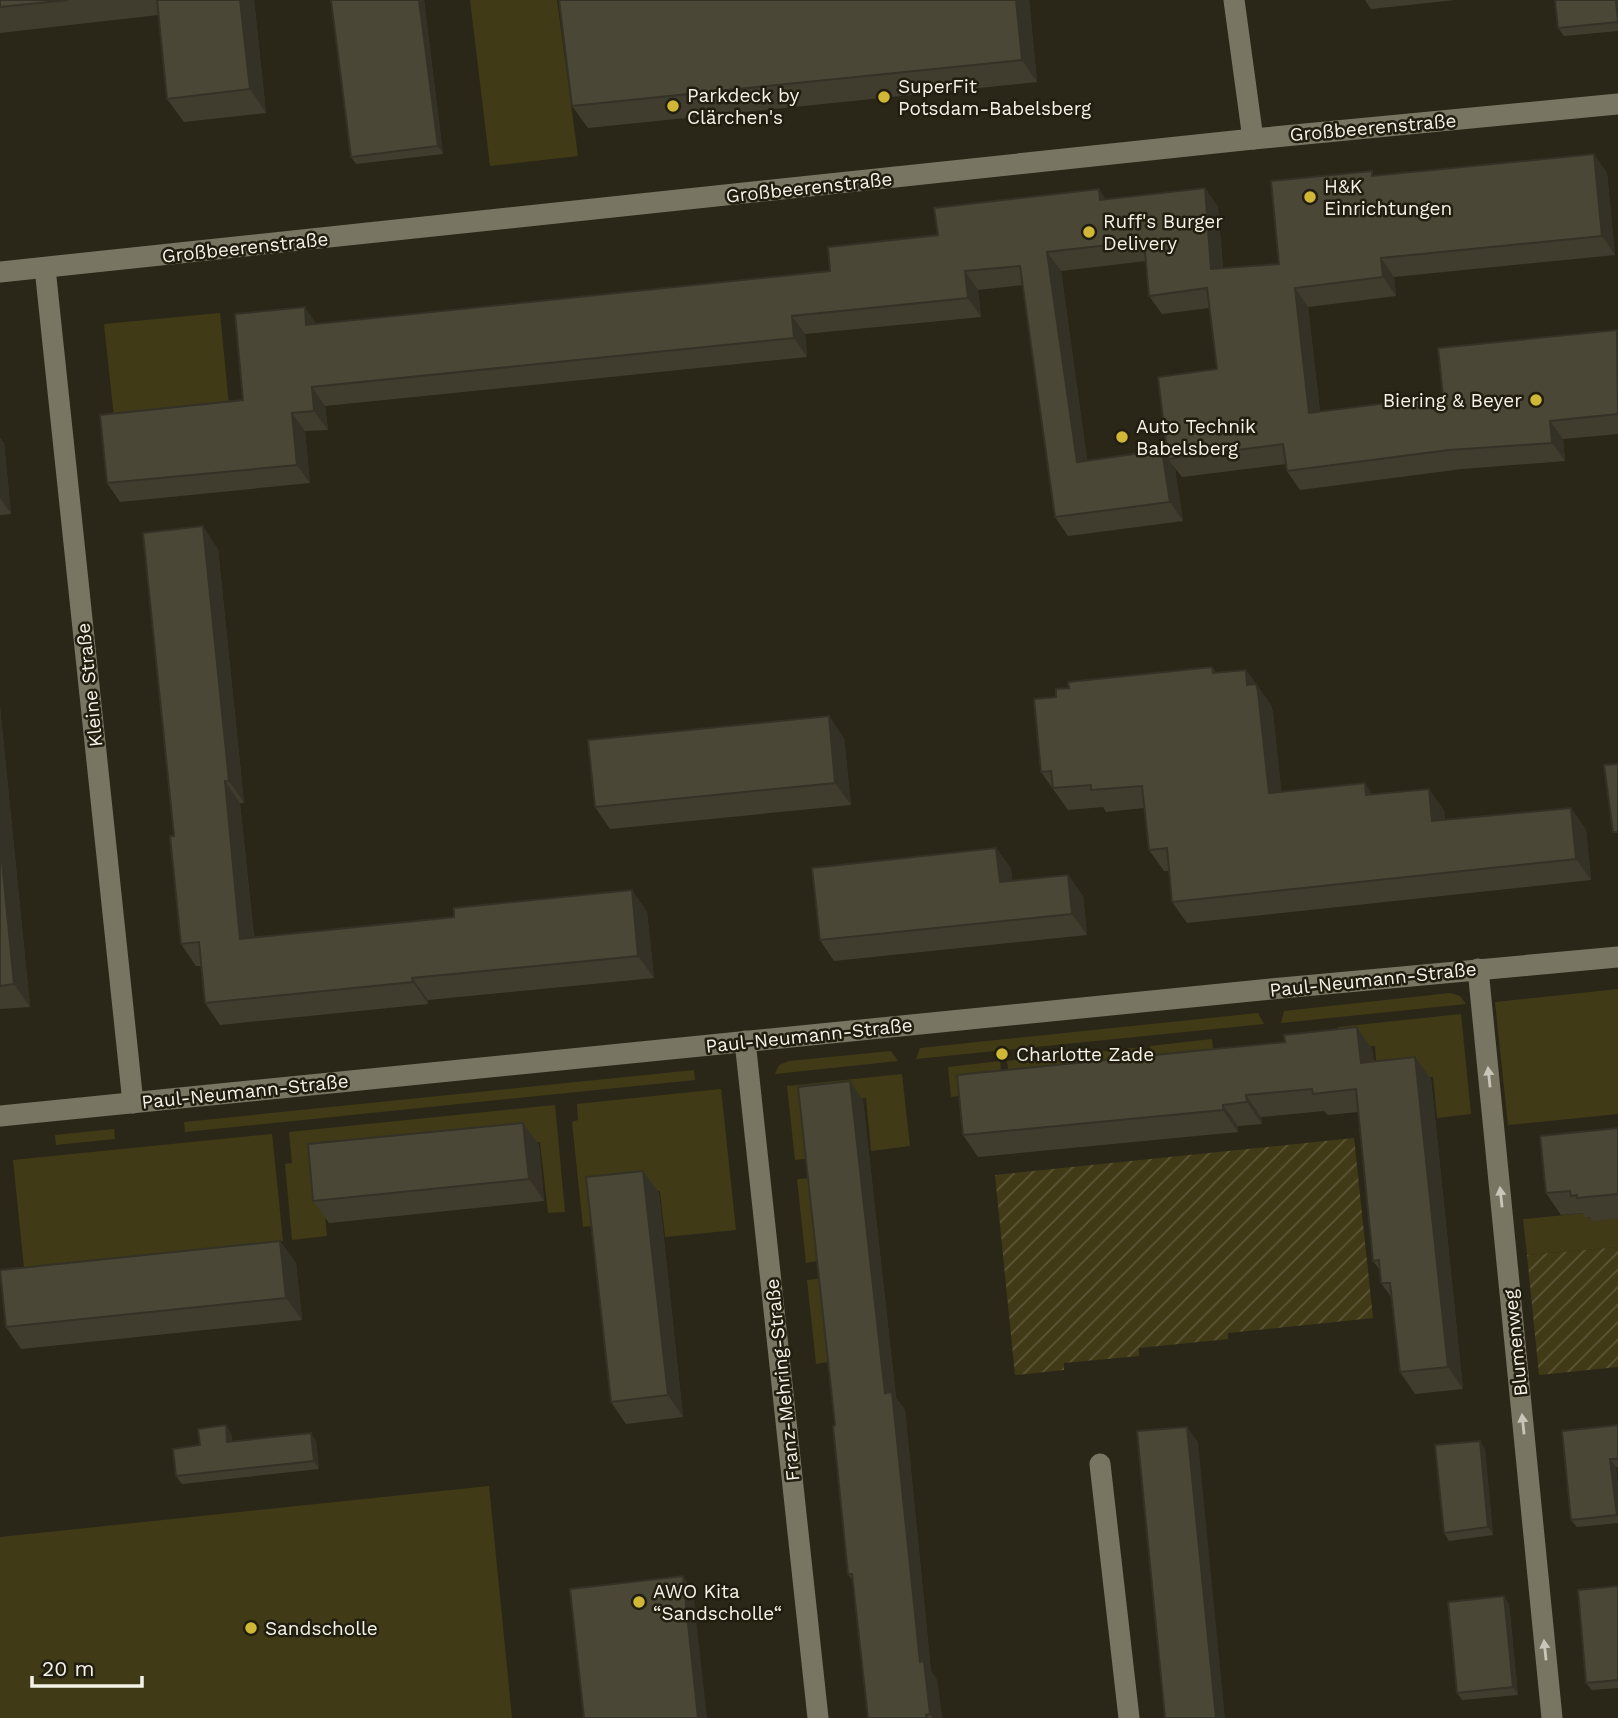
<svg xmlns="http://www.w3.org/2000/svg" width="1618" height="1718" font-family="'Work Sans',sans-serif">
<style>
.green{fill:#413a17}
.garden{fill:url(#garden-furrows)}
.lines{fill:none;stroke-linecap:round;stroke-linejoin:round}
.minor{stroke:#787563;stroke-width:21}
.wall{fill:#403d2f}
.shaded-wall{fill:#343226}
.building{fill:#4b4737;stroke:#343226;stroke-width:2}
.oneway{fill:#c9c6b9}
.poi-dot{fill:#d0b736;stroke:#211e0f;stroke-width:2.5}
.labels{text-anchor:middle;stroke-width:5;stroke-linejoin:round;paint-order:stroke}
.poi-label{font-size:19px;fill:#f4f2e8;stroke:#211e0f;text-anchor:start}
.street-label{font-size:19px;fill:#f4f2e8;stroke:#211e0f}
</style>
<defs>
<pattern id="garden-furrows" width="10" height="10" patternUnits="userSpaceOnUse" patternTransform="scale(1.75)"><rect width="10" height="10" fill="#413a17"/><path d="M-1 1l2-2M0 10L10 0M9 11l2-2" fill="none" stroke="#5d5739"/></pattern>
</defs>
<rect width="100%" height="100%" fill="#2b2718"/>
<g class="green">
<polygon points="470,0 557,0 578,156 490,166"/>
<polygon points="220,313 229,406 114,417 104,324"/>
<polygon points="1618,989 1618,1114 1508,1125 1495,1002"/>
<polygon points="1450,993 1460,996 1466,1004 1281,1023 1284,1011"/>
<polygon points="1258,1013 1264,1024 916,1059 920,1048"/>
<polygon points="1461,1014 1471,1114 1437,1118 1433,1077 1378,1083 1375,1046 1340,1049 1338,1027"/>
<polygon points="1212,1039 1215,1070 1153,1076 1150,1046"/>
<polygon points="1142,1047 1145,1077 1081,1083 1078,1054"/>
<polygon points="891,1051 898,1061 775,1074 779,1065 789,1061"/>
<polygon points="1072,1054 1075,1084 1011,1091 1007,1061"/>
<polygon points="1000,1061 1003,1091 951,1097 948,1067"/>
<polygon points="694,1070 695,1080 185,1132 184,1122"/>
<polygon points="902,1074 910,1146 871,1151 866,1098 808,1104 813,1158 795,1160 787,1086"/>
<polygon points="721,1089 736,1230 665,1237 660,1191 599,1197 601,1225 583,1227 572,1122 578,1120 577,1104"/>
<polygon points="555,1105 565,1212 548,1213 540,1142 320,1164 327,1236 292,1240 285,1164 292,1163 289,1132"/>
<polygon points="114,1129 115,1139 56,1145 55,1135"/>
<polygon points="272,1134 283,1241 24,1268 13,1160"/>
<polygon points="815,1178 824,1260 806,1263 797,1179"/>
<polygon points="1618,1209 1618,1247 1527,1255 1523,1219 1586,1213 1587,1218 1611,1215"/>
<polygon points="826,1278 834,1361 816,1364 807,1280"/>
<polygon points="489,1486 512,1718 0,1718 0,1537"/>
</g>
<g class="garden">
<polygon points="1354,1138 1373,1318 1228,1333 1228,1339 1139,1348 1139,1356 1064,1363 1064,1370 1015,1375 995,1175"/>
<polygon points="1618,1247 1618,1367 1539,1375 1527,1255"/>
</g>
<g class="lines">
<g class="minor">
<polyline points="1234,0 1253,139"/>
<polyline points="45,268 133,1103"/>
<polyline points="0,272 1253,139 1618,104"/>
<polyline points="1478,969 1552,1718"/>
<polyline points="745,1041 818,1718"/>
<polyline points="0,1116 1271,989 1618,957"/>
<polyline points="1100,1464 1129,1718"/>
</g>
</g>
<g class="wall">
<polygon points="0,0 254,0 266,113 184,122 167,99 158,15 0,33"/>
<polygon points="424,0 443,154 356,164 351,157"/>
<polygon points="559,0 1029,0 1037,82 588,128 572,106"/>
<polygon points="1365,0 1455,0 1371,9"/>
<polygon points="1618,0 1618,31 1564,36 1558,28"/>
<polygon points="1607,173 1615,255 1394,277 1396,296 1308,307 1320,412 1443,396 1618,331 1618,434 1563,439 1565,461 1462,469 1300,490 1287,471 1286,464 1182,477 1168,459 1217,369 1209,308 1162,314 1149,296 1146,261 1061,271 1087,460 1162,450 1175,469 1183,521 1068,536 1055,517 1023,285 978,290 981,317 805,334 807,357 325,406 328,430 305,431 310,483 120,502 107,483 243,400 316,324 830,271 938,235 1106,199 1205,188 1218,207 1223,268 1279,264 1375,176"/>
<polygon points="0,438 4,443 11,514 0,515"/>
<polygon points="218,549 244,803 240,803 254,937 454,917 632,890 647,912 654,978 428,1000 428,1004 220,1025 205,1003 201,966 196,966 181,944 174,836"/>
<polygon points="1212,667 1216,673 1246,670 1271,705 1273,713 1281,792 1373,795 1444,810 1445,819 1571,808 1586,830 1591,880 1187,923 1172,902 1169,871 1164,871 1149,850 1144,808 1106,812 1103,807 1068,810 1041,772 1056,697"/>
<polygon points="0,707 30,1007 0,1009"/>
<polygon points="844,738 851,805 610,829 595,807"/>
<polygon points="996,848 1011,869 1012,881 1068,875 1083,896 1087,935 834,961 820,940"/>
<polygon points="1372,1049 1374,1062 1415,1057 1431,1079 1463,1389 1415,1394 1400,1372 1392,1298 1381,1283 1380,1270 1373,1261 1358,1112 1328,1115 1324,1111 1261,1117 1262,1124 1238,1126 1238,1132 978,1157 963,1135"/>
<polygon points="863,1100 896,1398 905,1410 931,1671 937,1680 942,1718 868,1718 853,1581 848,1574"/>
<polygon points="1618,1128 1618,1218 1592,1221 1590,1217 1586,1218 1583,1213 1561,1215 1546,1193"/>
<polygon points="539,1145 544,1201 329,1223 313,1201"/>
<polygon points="643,1171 659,1193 683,1417 626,1424 611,1402"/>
<polygon points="280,1241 296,1263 302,1320 21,1349 6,1327"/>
<polygon points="1618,1425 1618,1467 1616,1467 1618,1488 1618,1523 1577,1527 1571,1520"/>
<polygon points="231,1433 232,1442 316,1441 319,1469 182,1484 176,1476 200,1445"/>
<polygon points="1485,1449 1493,1535 1449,1541 1444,1533"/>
<polygon points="1618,1586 1618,1688 1592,1690 1586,1683"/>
<polygon points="1509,1604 1518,1695 1462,1700 1457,1693"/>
</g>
<g class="shaded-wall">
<polygon points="240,0 254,0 266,113 250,89"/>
<polygon points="419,0 424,0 443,154 438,146"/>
<polygon points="1016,0 1029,0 1037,82 1022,60"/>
<polygon points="1594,154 1607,173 1615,255 1602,236"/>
<polygon points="1205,188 1218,207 1224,287 1211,269"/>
<polygon points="1099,189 1112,208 1100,200"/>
<polygon points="1047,252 1061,271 1090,480 1077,462"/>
<polygon points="1381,258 1394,277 1396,296 1383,277"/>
<polygon points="965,271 978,290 981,317 968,298"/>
<polygon points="1295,288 1308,307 1322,432 1309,413"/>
<polygon points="305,307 318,326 306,325"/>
<polygon points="792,316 805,334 807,357 794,338"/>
<polygon points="312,387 325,406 328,430 314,411"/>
<polygon points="292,413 305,431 310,483 297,465"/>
<polygon points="1550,421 1563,439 1565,461 1552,443"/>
<polygon points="0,438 4,443 11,514 0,498"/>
<polygon points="1162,450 1175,469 1183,521 1170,502"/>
<polygon points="203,526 218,549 244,803 229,781"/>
<polygon points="1246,670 1271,705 1273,713 1284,814 1269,793 1247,685"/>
<polygon points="0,707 30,1007 14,984 0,841"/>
<polygon points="829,716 844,738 851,805 835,783"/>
<polygon points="225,781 240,803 256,961 240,939"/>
<polygon points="1365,783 1380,805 1366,795"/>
<polygon points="1429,789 1444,810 1447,842 1432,821"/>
<polygon points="1571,808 1586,830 1591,880 1576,859"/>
<polygon points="996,848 1011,869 1015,903 1000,882"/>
<polygon points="1068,875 1083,896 1087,935 1072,914"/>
<polygon points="632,890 647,912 654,978 638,956"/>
<polygon points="412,978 428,1000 428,1004 413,982"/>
<polygon points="1357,1027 1372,1049 1376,1085 1361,1063"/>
<polygon points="1415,1057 1431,1079 1463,1389 1448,1367"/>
<polygon points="850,1081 863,1100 896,1398 905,1410 931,1671 937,1680 942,1718 933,1718 930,1714 920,1662 885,1393"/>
<polygon points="1246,1095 1261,1117 1262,1124 1247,1102"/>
<polygon points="1223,1105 1238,1126 1238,1132 1223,1110"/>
<polygon points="523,1123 539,1145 544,1201 529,1179"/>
<polygon points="643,1171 659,1193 683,1417 668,1395"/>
<polygon points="280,1241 296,1263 302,1320 286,1298"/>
<polygon points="226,1425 231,1433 233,1450 227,1442"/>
<polygon points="1187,1427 1198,1442 1225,1718 1216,1718"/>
<polygon points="311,1433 316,1441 319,1469 314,1461"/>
<polygon points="1480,1441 1485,1449 1493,1535 1488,1527"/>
<polygon points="1610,1459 1616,1467 1618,1488 1618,1517 1617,1515"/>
<polygon points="683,1576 693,1591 707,1718 698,1718"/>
<polygon points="1504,1596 1509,1604 1518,1695 1513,1687"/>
</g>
<g class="building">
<polygon points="0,0 68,0 0,7"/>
<polygon points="157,0 240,0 250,89 167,99"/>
<polygon points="331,0 419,0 438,146 351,157"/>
<polygon points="559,0 1016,0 1022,60 572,106"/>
<polygon points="1555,0 1616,0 1618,22 1558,28"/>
<polygon points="1594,154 1602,236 1381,258 1383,277 1295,288 1309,413 1443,396 1438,348 1617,330 1618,414 1550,421 1552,443 1449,450 1287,471 1283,444 1168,459 1158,377 1217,369 1207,288 1149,296 1144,241 1047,252 1077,462 1162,450 1170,502 1055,517 1020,266 965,271 968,298 792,316 794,338 312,387 314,411 292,413 297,465 107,483 100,415 243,400 235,314 305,307 306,325 830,271 828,247 938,235 934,208 1099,189 1100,200 1205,188 1211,269 1279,264 1271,181 1372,171 1372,176"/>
<polygon points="203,526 229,781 225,781 240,939 454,917 454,908 632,890 638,956 412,978 413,982 205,1003 199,942 181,944 170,836 174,836 143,533"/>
<polygon points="1212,667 1213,673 1246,670 1247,685 1256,684 1258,692 1269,793 1365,783 1366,795 1429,789 1432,821 1571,808 1576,859 1172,902 1167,848 1149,850 1142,786 1091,790 1091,785 1053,788 1051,771 1041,772 1034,699 1056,697 1056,689 1069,688 1068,682"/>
<polygon points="829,716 835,783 595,807 588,740"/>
<polygon points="1618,764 1618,832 1613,832 1604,765"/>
<polygon points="0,841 14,984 0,986"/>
<polygon points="996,848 1000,882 1068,875 1072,914 820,940 812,868"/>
<polygon points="1357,1027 1361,1063 1415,1057 1448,1367 1400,1372 1390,1283 1381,1283 1379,1260 1373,1261 1356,1089 1313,1094 1312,1089 1246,1095 1247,1102 1223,1105 1223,1110 963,1135 957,1075 1285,1042 1284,1035"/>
<polygon points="850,1081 885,1393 892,1392 920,1662 924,1661 930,1714 926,1715 927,1718 868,1718 852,1574 848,1574 833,1426 835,1425 798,1087"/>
<polygon points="523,1123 529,1179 313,1201 308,1144"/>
<polygon points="1618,1128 1618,1194 1577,1198 1577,1195 1571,1196 1570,1191 1546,1193 1540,1136"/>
<polygon points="643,1171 668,1395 611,1402 586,1177"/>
<polygon points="280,1241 286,1298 6,1327 0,1270"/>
<polygon points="226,1425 227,1442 311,1433 314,1461 176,1476 173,1449 200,1445 198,1429"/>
<polygon points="1618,1425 1618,1459 1610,1459 1617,1515 1571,1520 1562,1431"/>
<polygon points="1187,1427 1216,1718 1165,1718 1137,1431"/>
<polygon points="1480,1441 1488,1527 1444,1533 1435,1445"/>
<polygon points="683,1576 698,1718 584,1718 570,1589"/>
<polygon points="1618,1586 1618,1680 1586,1683 1578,1590"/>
<polygon points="1504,1596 1513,1687 1457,1693 1448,1602"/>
</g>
<defs><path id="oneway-solid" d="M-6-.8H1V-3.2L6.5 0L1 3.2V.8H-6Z" transform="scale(1.75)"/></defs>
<g class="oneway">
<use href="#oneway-solid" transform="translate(1489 1077) rotate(-96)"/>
<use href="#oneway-solid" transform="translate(1501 1197) rotate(-96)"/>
<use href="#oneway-solid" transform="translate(1523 1424) rotate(-96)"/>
<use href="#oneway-solid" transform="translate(1545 1650) rotate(-96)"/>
</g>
<g class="poi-dot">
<circle cx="884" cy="97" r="7"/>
<circle cx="673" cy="106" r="7"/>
<circle cx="1310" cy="197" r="7"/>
<circle cx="1089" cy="232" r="7"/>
<circle cx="1536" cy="400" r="7"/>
<circle cx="1122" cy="437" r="7"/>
<circle cx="1002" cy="1054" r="7"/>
<circle cx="639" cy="1602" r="7"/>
<circle cx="251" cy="1628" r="7"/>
</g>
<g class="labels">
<g class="poi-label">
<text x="898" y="93">SuperFit<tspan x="898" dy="22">Potsdam-Babelsberg</tspan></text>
<text x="687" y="102">Parkdeck by<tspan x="687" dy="22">Clärchen's</tspan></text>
<text x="1324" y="193">H&amp;K<tspan x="1324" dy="22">Einrichtungen</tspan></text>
<text x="1103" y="228">Ruff's Burger<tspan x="1103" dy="22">Delivery</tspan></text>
<text x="1522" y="407" text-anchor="end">Biering &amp; Beyer</text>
<text x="1136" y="433">Auto Technik<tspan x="1136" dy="22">Babelsberg</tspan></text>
<text x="1016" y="1061">Charlotte Zade</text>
<text x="653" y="1598">AWO Kita<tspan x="653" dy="22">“Sandscholle“</tspan></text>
<text x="265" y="1635">Sandscholle</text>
</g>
<g class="street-label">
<text transform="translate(1373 127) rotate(-5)" y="7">Großbeerenstraße</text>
<text transform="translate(809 187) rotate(-6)" y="7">Großbeerenstraße</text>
<text transform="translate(245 247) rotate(-6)" y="7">Großbeerenstraße</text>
<text transform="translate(89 685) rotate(-96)" y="7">Kleine Straße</text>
<text transform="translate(1373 979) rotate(-6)" y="7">Paul-Neumann-Straße</text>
<text transform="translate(809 1035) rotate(-6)" y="7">Paul-Neumann-Straße</text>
<text transform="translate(245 1091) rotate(-6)" y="7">Paul-Neumann-Straße</text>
<text transform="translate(1515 1343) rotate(-96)" y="7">Blumenweg</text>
<text transform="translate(782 1380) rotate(-96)" y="7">Franz-Mehring-Straße</text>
</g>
</g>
<path d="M32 1676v10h110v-10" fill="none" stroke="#f4f2e8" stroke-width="3.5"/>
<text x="42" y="1676" font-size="21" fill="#f4f2e8" stroke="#211e0f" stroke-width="5" paint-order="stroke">20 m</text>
</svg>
